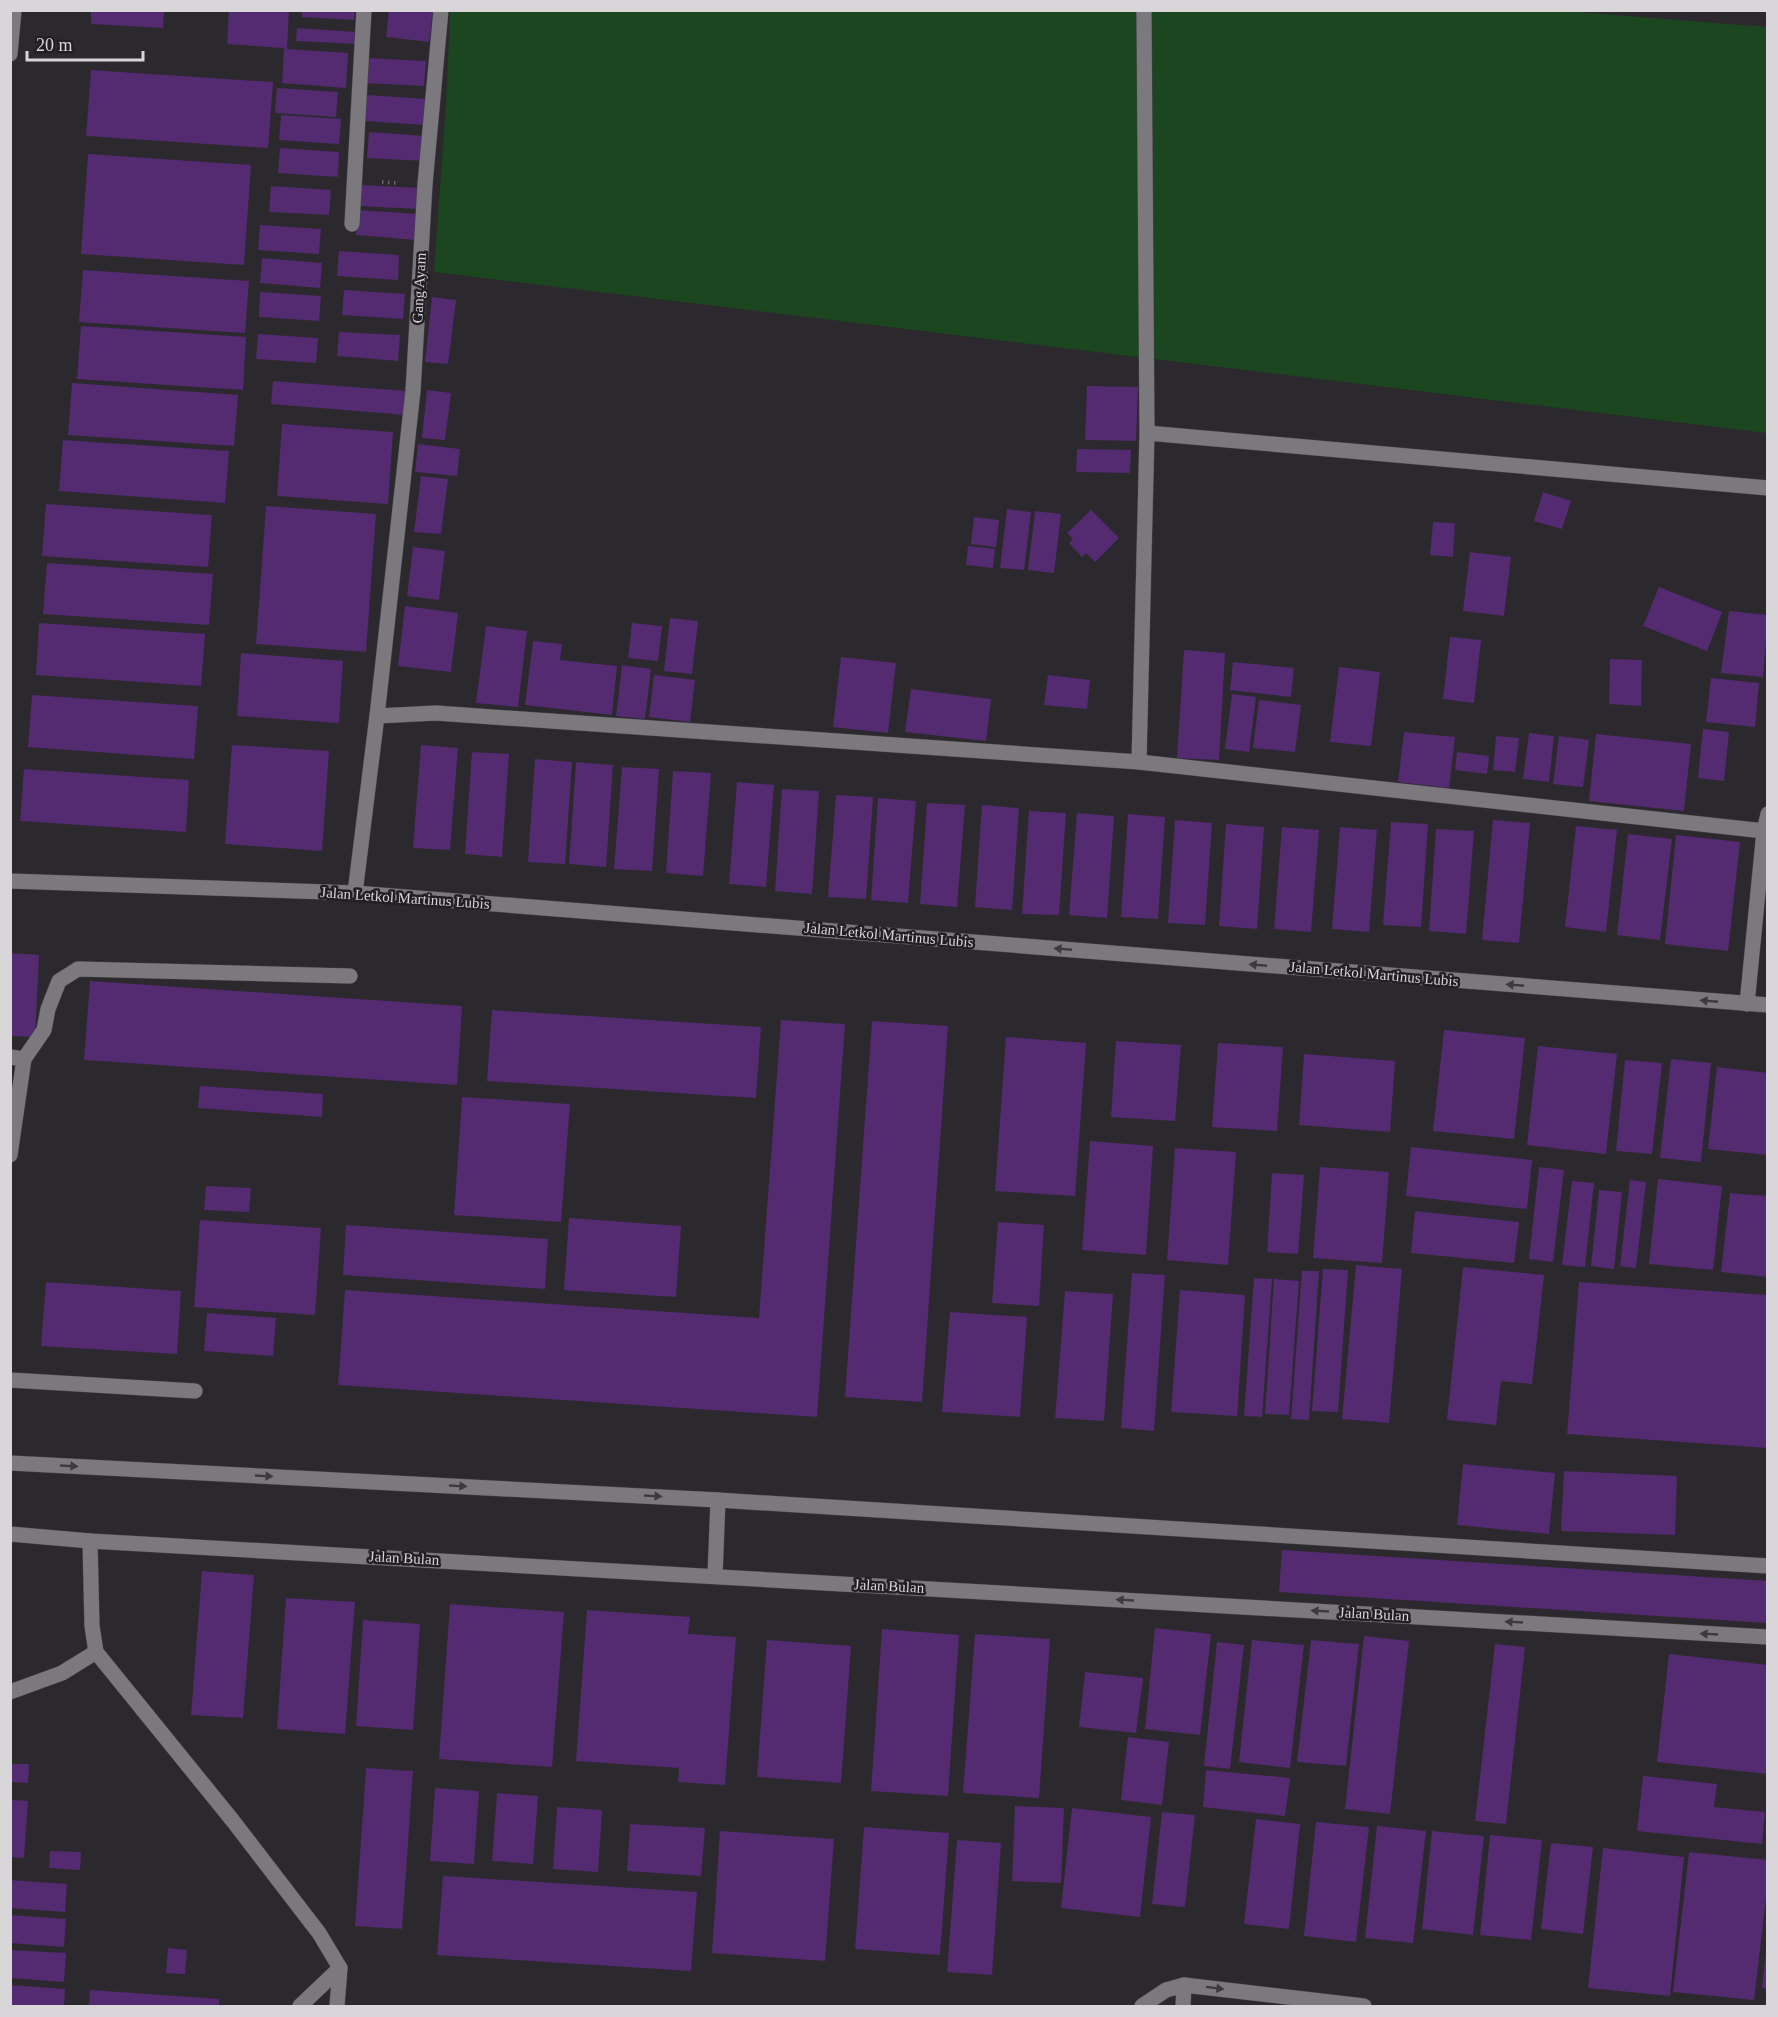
<svg xmlns="http://www.w3.org/2000/svg" width="1778" height="2017" font-family="'Times New Roman',serif">
<style>
.green{fill:#1b461f}
.building{fill:#542a70}
.lines{fill:none;stroke-linecap:round;stroke-linejoin:round}
.minor-casing{stroke:#474448;stroke-width:16}
.path{stroke:#666467;stroke-width:4;stroke-dasharray:1.5 4.5;stroke-linecap:butt}
.minor{stroke:#7b797e;stroke-width:15}
.oneway{fill:#3c3a3e}
.labels{text-anchor:middle;stroke-width:5;stroke-linejoin:round;paint-order:stroke}
.street-label{font-size:15px;fill:#d8d6d9;stroke:#211f23}
</style>
<rect width="100%" height="100%" fill="#2b292d"/>
<polygon class="green" points="1551,10 1767,27 1767,433 434,272 446,106 450,11"/>
<g class="building">
<polygon points="91,10 164,10 163,28 91,24"/>
<polygon points="229,10 289,10 287,49 348,53 346,88 282,83 284,48 227,44"/>
<polygon points="302,10 355,10 354,20 302,17"/>
<polygon points="389,10 433,10 429,42 386,37"/>
<polygon points="297,28 357,32 356,44 296,41"/>
<polygon points="366,58 426,61 424,86 364,83"/>
<polygon points="91,70 273,82 268,148 86,136"/>
<polygon points="277,88 338,92 336,117 275,113"/>
<polygon points="367,95 427,99 425,125 365,121"/>
<polygon points="281,115 341,119 339,144 279,140"/>
<polygon points="369,132 426,136 424,161 367,158"/>
<polygon points="280,148 339,152 338,177 278,173"/>
<polygon points="88,154 251,165 244,265 81,254"/>
<polygon points="360,185 421,188 419,209 359,206"/>
<polygon points="271,186 331,190 329,215 269,212"/>
<polygon points="357,210 418,214 416,240 356,235"/>
<polygon points="260,225 321,229 319,254 258,250"/>
<polygon points="339,251 399,255 398,280 337,276"/>
<polygon points="262,258 322,263 320,288 260,283"/>
<polygon points="83,270 249,281 245,333 79,322"/>
<polygon points="344,290 405,294 403,319 342,315"/>
<polygon points="260,292 321,296 319,321 259,317"/>
<polygon points="432,297 456,300 448,364 425,362"/>
<polygon points="81,326 246,337 243,390 77,379"/>
<polygon points="339,332 400,335 398,361 337,356"/>
<polygon points="258,334 318,338 316,363 256,359"/>
<polygon points="273,381 407,391 405,415 271,404"/>
<polygon points="72,383 238,395 234,446 68,435"/>
<polygon points="1087,386 1138,387 1136,441 1085,440"/>
<polygon points="427,390 451,393 445,440 422,438"/>
<polygon points="282,424 393,432 388,504 277,496"/>
<polygon points="63,440 229,451 225,503 59,491"/>
<polygon points="418,444 460,449 457,476 415,472"/>
<polygon points="1077,449 1131,450 1130,473 1076,472"/>
<polygon points="421,476 448,479 441,534 414,532"/>
<polygon points="1543,492 1571,501 1562,529 1534,521"/>
<polygon points="46,504 212,515 208,567 42,556"/>
<polygon points="266,506 376,514 366,652 256,644"/>
<polygon points="1007,509 1031,512 1024,570 1000,568"/>
<polygon points="1091,510 1119,538 1095,562 1086,553 1082,557 1069,543 1073,539 1067,533"/>
<polygon points="1035,511 1061,514 1054,573 1028,570"/>
<polygon points="974,517 999,520 996,547 971,544"/>
<polygon points="1433,522 1455,523 1453,557 1430,555"/>
<polygon points="968,546 995,549 993,568 966,565"/>
<polygon points="413,547 445,551 439,600 407,596"/>
<polygon points="1470,552 1511,557 1504,616 1463,611"/>
<polygon points="47,563 213,574 209,625 43,614"/>
<polygon points="1659,587 1722,612 1707,651 1643,626"/>
<polygon points="405,606 458,613 451,672 398,666"/>
<polygon points="1729,611 1768,615 1763,677 1721,673"/>
<polygon points="670,618 698,621 692,674 664,671"/>
<polygon points="39,623 205,634 201,686 36,675"/>
<polygon points="632,623 662,626 658,661 628,658"/>
<polygon points="486,626 527,631 518,707 476,703"/>
<polygon points="1450,637 1481,640 1474,703 1443,699"/>
<polygon points="533,641 562,644 560,660 617,666 612,715 525,705"/>
<polygon points="1184,650 1225,653 1219,760 1177,758"/>
<polygon points="241,653 343,661 339,723 237,716"/>
<polygon points="841,657 896,663 888,733 833,727"/>
<polygon points="1610,659 1642,660 1641,706 1609,704"/>
<polygon points="1233,662 1294,668 1291,697 1230,690"/>
<polygon points="622,665 651,669 645,719 616,716"/>
<polygon points="1339,667 1380,672 1371,746 1330,742"/>
<polygon points="654,675 695,680 690,722 649,717"/>
<polygon points="1048,675 1090,680 1087,709 1044,705"/>
<polygon points="1711,678 1759,683 1755,727 1706,722"/>
<polygon points="911,689 991,699 986,741 905,732"/>
<polygon points="1232,694 1256,697 1249,752 1225,749"/>
<polygon points="32,695 198,706 194,759 28,747"/>
<polygon points="1259,700 1301,705 1295,752 1253,748"/>
<polygon points="1703,729 1729,732 1724,781 1698,778"/>
<polygon points="1404,732 1455,737 1449,788 1398,782"/>
<polygon points="1529,733 1554,736 1549,782 1523,779"/>
<polygon points="1596,734 1691,744 1684,811 1589,801"/>
<polygon points="1496,736 1519,738 1515,772 1493,770"/>
<polygon points="1559,736 1589,740 1583,787 1553,784"/>
<polygon points="232,745 329,751 322,851 225,844"/>
<polygon points="421,745 458,748 450,850 413,848"/>
<polygon points="472,752 509,754 502,857 465,854"/>
<polygon points="1457,752 1489,756 1487,774 1455,770"/>
<polygon points="535,759 572,762 565,864 528,862"/>
<polygon points="576,762 613,765 606,867 569,864"/>
<polygon points="622,767 659,769 652,871 614,869"/>
<polygon points="24,769 189,780 186,832 20,821"/>
<polygon points="673,771 711,773 703,876 666,873"/>
<polygon points="737,782 774,785 766,887 729,884"/>
<polygon points="782,789 819,791 812,894 775,891"/>
<polygon points="836,795 873,797 866,899 828,897"/>
<polygon points="878,798 916,801 908,903 871,900"/>
<polygon points="927,803 965,805 957,907 920,904"/>
<polygon points="982,805 1019,808 1012,910 975,907"/>
<polygon points="1029,811 1066,813 1059,915 1022,914"/>
<polygon points="1077,813 1114,816 1107,918 1069,915"/>
<polygon points="1128,814 1165,817 1158,919 1121,917"/>
<polygon points="1175,820 1212,823 1205,925 1168,923"/>
<polygon points="1493,820 1530,823 1519,943 1482,940"/>
<polygon points="1391,822 1428,824 1421,927 1383,925"/>
<polygon points="1226,824 1264,827 1257,929 1219,926"/>
<polygon points="1576,826 1617,830 1606,932 1565,927"/>
<polygon points="1282,827 1319,830 1311,932 1274,929"/>
<polygon points="1340,827 1377,830 1369,932 1332,929"/>
<polygon points="1436,829 1474,831 1466,934 1429,931"/>
<polygon points="1628,834 1672,839 1660,940 1617,935"/>
<polygon points="1676,835 1740,842 1728,951 1665,944"/>
<polygon points="10,953 39,955 35,1037 10,1036"/>
<polygon points="90,981 462,1006 457,1085 84,1060"/>
<polygon points="492,1010 761,1027 756,1098 487,1081"/>
<polygon points="781,1020 845,1024 817,1417 338,1385 345,1290 759,1318"/>
<polygon points="872,1021 948,1026 922,1402 845,1397"/>
<polygon points="1444,1030 1525,1038 1514,1139 1433,1131"/>
<polygon points="1006,1037 1086,1043 1075,1196 995,1191"/>
<polygon points="1116,1041 1181,1045 1175,1121 1111,1117"/>
<polygon points="1218,1043 1283,1047 1277,1131 1212,1127"/>
<polygon points="1538,1046 1617,1054 1606,1154 1527,1145"/>
<polygon points="1304,1054 1395,1061 1390,1132 1299,1125"/>
<polygon points="1671,1059 1711,1063 1701,1162 1660,1158"/>
<polygon points="1625,1060 1662,1063 1652,1154 1616,1151"/>
<polygon points="1717,1067 1768,1073 1768,1155 1708,1149"/>
<polygon points="200,1086 323,1094 322,1117 198,1108"/>
<polygon points="462,1097 570,1104 561,1222 454,1215"/>
<polygon points="1090,1141 1153,1146 1146,1255 1082,1250"/>
<polygon points="1411,1147 1532,1160 1527,1209 1406,1196"/>
<polygon points="1175,1148 1236,1152 1228,1265 1167,1260"/>
<polygon points="1320,1167 1389,1172 1382,1263 1313,1258"/>
<polygon points="1539,1167 1564,1170 1553,1262 1529,1259"/>
<polygon points="1272,1173 1304,1175 1298,1254 1267,1252"/>
<polygon points="1658,1179 1722,1186 1713,1270 1649,1264"/>
<polygon points="1630,1180 1646,1182 1636,1268 1620,1266"/>
<polygon points="1572,1181 1594,1183 1585,1267 1562,1265"/>
<polygon points="206,1186 251,1188 249,1212 204,1210"/>
<polygon points="1599,1190 1622,1192 1614,1269 1591,1266"/>
<polygon points="1730,1193 1768,1196 1768,1277 1721,1272"/>
<polygon points="1415,1211 1519,1222 1514,1263 1411,1253"/>
<polygon points="569,1218 681,1226 676,1297 564,1290"/>
<polygon points="200,1220 321,1228 315,1315 194,1307"/>
<polygon points="998,1222 1044,1225 1039,1306 992,1303"/>
<polygon points="346,1225 548,1239 545,1289 343,1275"/>
<polygon points="1356,1265 1402,1269 1389,1423 1342,1419"/>
<polygon points="1463,1267 1544,1275 1532,1384 1501,1381 1496,1425 1447,1420"/>
<polygon points="1323,1269 1348,1270 1338,1412 1312,1411"/>
<polygon points="1302,1271 1319,1271 1309,1420 1291,1419"/>
<polygon points="1132,1273 1165,1275 1154,1431 1121,1428"/>
<polygon points="1254,1278 1272,1279 1262,1417 1244,1416"/>
<polygon points="1274,1279 1299,1281 1289,1415 1265,1414"/>
<polygon points="46,1282 181,1291 177,1354 41,1346"/>
<polygon points="1579,1282 1768,1295 1768,1448 1567,1434"/>
<polygon points="1180,1290 1245,1295 1237,1416 1171,1412"/>
<polygon points="1065,1291 1113,1294 1104,1421 1055,1418"/>
<polygon points="950,1312 1027,1317 1020,1417 942,1412"/>
<polygon points="207,1313 276,1318 273,1356 204,1351"/>
<polygon points="1463,1464 1555,1473 1549,1534 1457,1525"/>
<polygon points="1564,1471 1677,1476 1675,1535 1561,1531"/>
<polygon points="1282,1550 1768,1581 1768,1623 1279,1592"/>
<polygon points="202,1571 254,1575 243,1718 191,1715"/>
<polygon points="286,1598 355,1602 345,1734 277,1729"/>
<polygon points="450,1604 564,1612 552,1767 439,1759"/>
<polygon points="587,1610 690,1617 688,1634 736,1637 725,1785 678,1782 679,1768 576,1761"/>
<polygon points="363,1620 420,1624 413,1730 356,1726"/>
<polygon points="1155,1628 1211,1634 1200,1735 1145,1729"/>
<polygon points="882,1629 959,1635 948,1796 871,1791"/>
<polygon points="975,1634 1050,1639 1039,1798 963,1793"/>
<polygon points="1364,1636 1409,1641 1390,1814 1345,1809"/>
<polygon points="767,1640 851,1646 841,1783 757,1777"/>
<polygon points="1252,1640 1304,1645 1290,1768 1239,1762"/>
<polygon points="1311,1640 1359,1644 1346,1766 1297,1762"/>
<polygon points="1217,1642 1244,1645 1230,1769 1204,1766"/>
<polygon points="1495,1644 1525,1647 1506,1824 1475,1821"/>
<polygon points="1669,1654 1768,1665 1768,1774 1657,1762"/>
<polygon points="1085,1672 1143,1678 1136,1733 1079,1727"/>
<polygon points="1128,1737 1169,1742 1162,1805 1121,1800"/>
<polygon points="10,1764 29,1764 28,1783 10,1782"/>
<polygon points="366,1768 413,1771 402,1929 355,1926"/>
<polygon points="1206,1770 1290,1778 1285,1816 1203,1807"/>
<polygon points="1643,1776 1717,1784 1714,1807 1765,1812 1762,1844 1637,1831"/>
<polygon points="435,1788 479,1791 474,1864 430,1861"/>
<polygon points="497,1793 538,1796 533,1864 492,1861"/>
<polygon points="10,1800 28,1801 24,1858 10,1857"/>
<polygon points="1015,1806 1064,1808 1061,1883 1012,1881"/>
<polygon points="557,1807 602,1810 598,1872 553,1869"/>
<polygon points="1072,1808 1151,1817 1140,1917 1061,1908"/>
<polygon points="1162,1812 1195,1815 1185,1907 1152,1904"/>
<polygon points="1256,1819 1300,1824 1289,1929 1244,1924"/>
<polygon points="1316,1822 1369,1827 1356,1942 1304,1936"/>
<polygon points="630,1824 705,1828 701,1876 627,1871"/>
<polygon points="1377,1826 1426,1831 1413,1943 1365,1938"/>
<polygon points="864,1827 949,1833 940,1955 855,1949"/>
<polygon points="720,1831 834,1839 825,1961 712,1953"/>
<polygon points="1432,1831 1484,1836 1473,1935 1422,1929"/>
<polygon points="1490,1835 1542,1840 1531,1940 1480,1935"/>
<polygon points="957,1840 1001,1843 992,1975 947,1972"/>
<polygon points="1551,1843 1593,1847 1583,1934 1541,1929"/>
<polygon points="1603,1848 1684,1857 1670,1996 1588,1988"/>
<polygon points="50,1851 81,1852 80,1870 49,1868"/>
<polygon points="1689,1852 1768,1860 1768,1881 1754,2000 1673,1992"/>
<polygon points="443,1876 697,1892 691,1971 437,1955"/>
<polygon points="10,1880 67,1884 65,1912 10,1908"/>
<polygon points="10,1915 66,1919 64,1947 10,1943"/>
<polygon points="168,1948 187,1950 185,1974 166,1973"/>
<polygon points="10,1950 66,1953 64,1982 10,1978"/>
<polygon points="1766,1950 1768,1950 1768,1989 1762,1988"/>
<polygon points="10,1985 65,1989 64,2006 10,2006"/>
<polygon points="90,1990 219,1999 219,2006 89,2006"/>
</g>
<g class="lines">
<g class="minor-casing">
<g id="minor">
<polyline points="10,54 14,10"/>
<polyline points="352,224 364,10"/>
<polyline points="1147,433 1768,488"/>
<polyline points="377,716 413,391 425,184 441,10"/>
<polyline points="1139,762 1147,433 1144,10"/>
<polyline points="10,881 355,893 1768,1005"/>
<polyline points="355,893 377,716 436,713 1139,762 1764,831 1768,814"/>
<polyline points="1747,1004 1764,831"/>
<polyline points="10,1057 24,1059 10,1155"/>
<polyline points="24,1059 44,1030 48,1009 59,981 78,969 350,976"/>
<polyline points="10,1380 195,1391"/>
<polyline points="10,1463 718,1500 1768,1566"/>
<polyline points="10,1534 90,1541 1768,1637"/>
<polyline points="90,1541 92,1626 96,1652 233,1821 319,1933 340,1968 337,2006"/>
<polyline points="715,1576 718,1500"/>
<polyline points="10,1692 62,1673 96,1652"/>
<polyline points="300,2006 340,1968"/>
<polyline points="1142,2006 1166,1990 1184,1985 1364,2006"/>
<polyline points="1183,2006 1184,1985"/>
</g>
</g>
<polyline class="path" points="382,182 398,183"/>
<use href="#minor" class="minor"/>
</g>
<defs><path id="oneway-solid" d="M-6-.8H1V-3.2L6.5 0L1 3.2V.8H-6Z" transform="scale(1.5)"/></defs>
<g class="oneway">
<use href="#oneway-solid" transform="translate(1063 949) rotate(-175)"/>
<use href="#oneway-solid" transform="translate(1258 965) rotate(-175)"/>
<use href="#oneway-solid" transform="translate(1515 985) rotate(-175)"/>
<use href="#oneway-solid" transform="translate(1709 1001) rotate(-175)"/>
<use href="#oneway-solid" transform="translate(69 1466) rotate(3)"/>
<use href="#oneway-solid" transform="translate(264 1476) rotate(3)"/>
<use href="#oneway-solid" transform="translate(458 1486) rotate(3)"/>
<use href="#oneway-solid" transform="translate(653 1496) rotate(3)"/>
<use href="#oneway-solid" transform="translate(1125 1600) rotate(-177)"/>
<use href="#oneway-solid" transform="translate(1320 1611) rotate(-177)"/>
<use href="#oneway-solid" transform="translate(1514 1622) rotate(-177)"/>
<use href="#oneway-solid" transform="translate(1709 1634) rotate(-177)"/>
<use href="#oneway-solid" transform="translate(1215 1988) rotate(7)"/>
</g>
<g class="labels">
<g class="street-label">
<text transform="translate(419 288) rotate(-87)" y="5">Gang Ayam</text>
<text transform="translate(405 898) rotate(4)" y="5">Jalan Letkol Martinus Lubis</text>
<text transform="translate(889 935) rotate(5)" y="5">Jalan Letkol Martinus Lubis</text>
<text transform="translate(1374 974) rotate(5)" y="5">Jalan Letkol Martinus Lubis</text>
<text transform="translate(404 1558) rotate(3)" y="5">Jalan Bulan</text>
<text transform="translate(889 1586) rotate(3)" y="5">Jalan Bulan</text>
<text transform="translate(1374 1614) rotate(3)" y="5">Jalan Bulan</text>
</g>
</g>
<rect width="1778" height="2017" fill="none" stroke="#d8d6d9" stroke-width="24"/>
<path d="M27 51v9h116v-9" fill="none" stroke="#d8d6d9" stroke-width="3"/>
<text x="36" y="51" font-size="18" fill="#d8d6d9" stroke="#211f23" stroke-width="4.5" paint-order="stroke">20 m</text>
</svg>
